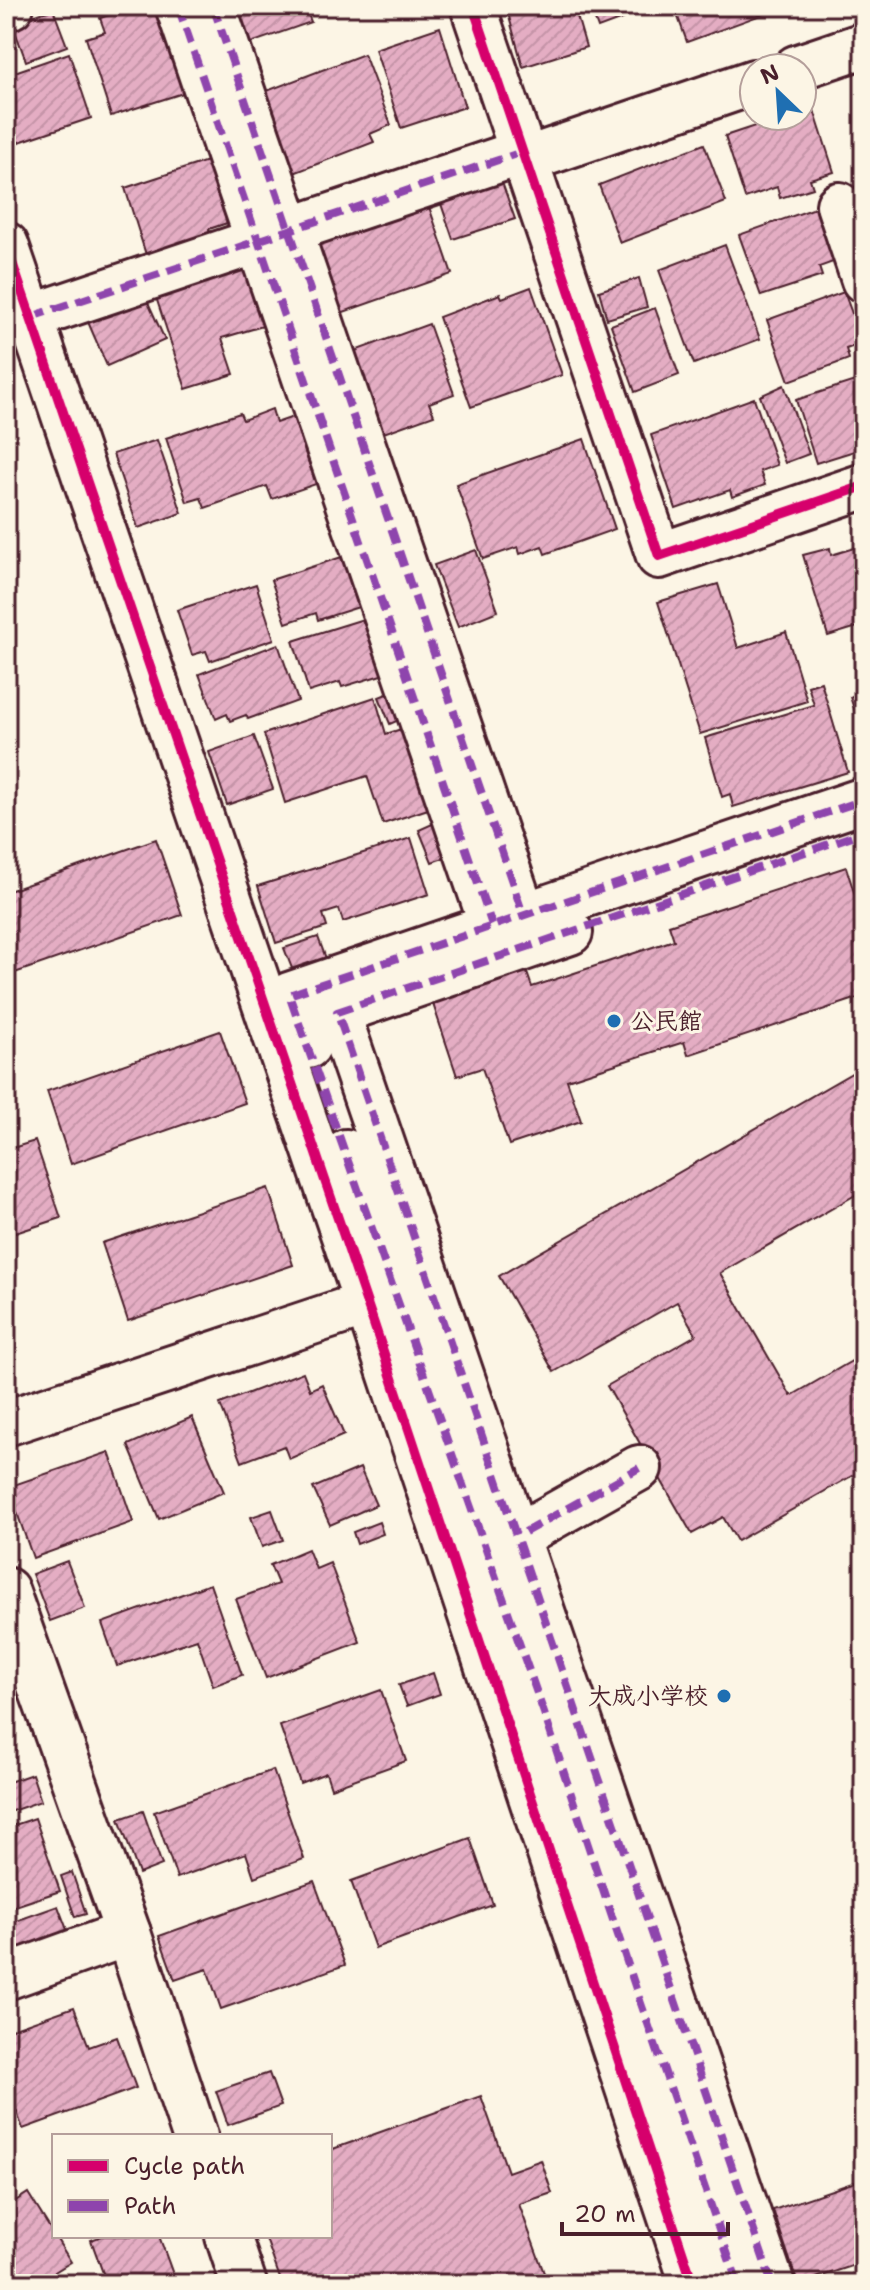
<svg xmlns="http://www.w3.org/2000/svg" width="870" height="2290" font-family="'Shantell Sans','Klee One',sans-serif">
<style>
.building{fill:url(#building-hatch);stroke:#4a1f2b;stroke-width:2}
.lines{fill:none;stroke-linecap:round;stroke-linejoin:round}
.street-casing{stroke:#4a1f2b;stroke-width:50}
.street{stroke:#fcf5e5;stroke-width:44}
.quiet{stroke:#8e44ad;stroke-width:8;stroke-dasharray:16 8;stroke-linecap:butt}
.cycleway-casing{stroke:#fcf5e5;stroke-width:15}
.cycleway{stroke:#d6006c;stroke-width:10}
.poi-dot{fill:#1f6fb2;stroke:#fcf5e5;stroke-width:3}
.labels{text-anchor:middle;stroke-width:6;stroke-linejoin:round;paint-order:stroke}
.poi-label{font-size:24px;font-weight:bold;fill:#4a1f2b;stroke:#fcf5e5;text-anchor:start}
</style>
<defs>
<pattern id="building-hatch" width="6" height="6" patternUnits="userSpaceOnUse" patternTransform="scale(2)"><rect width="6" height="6" fill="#e4adc3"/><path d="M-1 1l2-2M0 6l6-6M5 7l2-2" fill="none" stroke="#c594a8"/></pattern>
</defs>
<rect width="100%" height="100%" fill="#fcf5e5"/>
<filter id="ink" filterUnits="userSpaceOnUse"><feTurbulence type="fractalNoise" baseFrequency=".0125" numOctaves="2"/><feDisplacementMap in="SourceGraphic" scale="16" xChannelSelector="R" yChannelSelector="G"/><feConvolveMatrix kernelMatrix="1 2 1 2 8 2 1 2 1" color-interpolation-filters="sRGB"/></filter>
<g filter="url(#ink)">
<g class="building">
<polygon points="136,6 155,6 183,93 111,116 86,38 105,32 100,18"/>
<polygon points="231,6 305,6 311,22 245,45"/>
<polygon points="506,6 574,6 586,47 523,67"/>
<polygon points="590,6 651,6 652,8 598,28"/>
<polygon points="674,6 779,6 780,8 687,42"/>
<polygon points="53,9 67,46 26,61 12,23"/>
<polygon points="440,27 465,107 401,128 375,49"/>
<polygon points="69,53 91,118 7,146 6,75"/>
<polygon points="364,54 391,125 370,134 374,142 294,173 264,92"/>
<polygon points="813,107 834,172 810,179 813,188 780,198 777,187 745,198 725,136 785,116 802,116 802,111"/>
<polygon points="704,144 726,202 620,243 599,185"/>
<polygon points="207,161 227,223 209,229 211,238 147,258 125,188"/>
<polygon points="498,171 515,219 453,239 437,192"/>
<polygon points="426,198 452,274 335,315 309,238"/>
<polygon points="818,207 836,261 819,267 822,276 761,296 739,235"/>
<polygon points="725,245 760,339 694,364 659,270"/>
<polygon points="256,253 280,321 222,338 234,374 186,389 153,288"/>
<polygon points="639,278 647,307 607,319 599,291"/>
<polygon points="531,287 562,375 471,407 439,317 500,294 502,298"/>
<polygon points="142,289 165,340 107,366 85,315"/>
<polygon points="844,292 863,343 846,349 849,359 789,381 767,320"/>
<polygon points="655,308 679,375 635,392 611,325"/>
<polygon points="429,324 454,394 429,403 434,415 378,435 349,353"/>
<polygon points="864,378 864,448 816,463 796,400"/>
<polygon points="784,385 809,454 785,463 760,396"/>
<polygon points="754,398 777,465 760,471 765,485 732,497 730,490 676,509 651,435"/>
<polygon points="272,409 276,423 293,417 316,484 272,499 267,486 205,508 201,498 187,502 166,438 240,413 243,420"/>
<polygon points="584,439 615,529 545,554 542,546 520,554 518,547 483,559 456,484"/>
<polygon points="157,440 182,513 138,528 113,454"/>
<polygon points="864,545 864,625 828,636 803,555 830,548 831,555"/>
<polygon points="476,550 498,611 458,627 434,565"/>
<polygon points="351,554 368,604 318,620 316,613 286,623 271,580"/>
<polygon points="256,584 274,639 210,661 206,651 192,655 177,610"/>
<polygon points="718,584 738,648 786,632 807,701 700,734 658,602"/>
<polygon points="373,616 391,672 342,687 340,682 309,692 293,641"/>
<polygon points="278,644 298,701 248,719 246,715 230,721 227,714 216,719 199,674"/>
<polygon points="821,682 848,772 733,807 730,794 722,797 705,738 814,705 808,686"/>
<polygon points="864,683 864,737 850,697 857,694 854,686"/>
<polygon points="399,689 410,715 390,724 379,697"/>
<polygon points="375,697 386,734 401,729 407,749 418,745 437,806 383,824 367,776 285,803 264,734"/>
<polygon points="254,736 273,789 227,805 209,752"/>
<polygon points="441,820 455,854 432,862 419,830"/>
<polygon points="411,838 429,894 343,922 339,909 323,914 327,927 276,943 258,886"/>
<polygon points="156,839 182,915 9,975 6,968 6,892"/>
<polygon points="846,867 864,923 864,996 688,1055 684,1042 567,1080 581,1121 509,1145 482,1068 457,1076 432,1001 526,970 532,987 674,940 669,925"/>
<polygon points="318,937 328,964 295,976 284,948"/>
<polygon points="220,1031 245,1103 71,1164 47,1091"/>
<polygon points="864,1066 864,1190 720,1273 791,1396 864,1354 864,1469 737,1541 723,1517 692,1534 607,1386 696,1335 677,1302 554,1372 499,1276"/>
<polygon points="35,1141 61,1218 6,1236 6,1150"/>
<polygon points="268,1188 293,1265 128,1321 102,1243"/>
<polygon points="303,1372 310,1390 322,1384 344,1435 289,1459 284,1446 242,1462 220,1404"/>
<polygon points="192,1417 224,1492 159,1519 128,1445"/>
<polygon points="109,1452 133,1522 33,1558 8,1487"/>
<polygon points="360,1468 376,1505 330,1525 313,1488"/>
<polygon points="272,1510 283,1540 262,1547 251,1517"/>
<polygon points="379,1522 383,1534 357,1544 353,1532"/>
<polygon points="308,1549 316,1569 330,1563 360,1642 266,1678 236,1599 278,1584 270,1565"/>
<polygon points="67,1561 85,1608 50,1621 32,1574"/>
<polygon points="210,1584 242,1675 213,1686 197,1639 117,1666 102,1623"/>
<polygon points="433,1673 440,1694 407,1706 399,1685"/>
<polygon points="381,1690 406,1761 331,1788 326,1773 300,1783 280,1726"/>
<polygon points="273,1770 304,1859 254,1877 246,1853 177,1878 154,1812"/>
<polygon points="32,1774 41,1801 6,1813 6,1783"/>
<polygon points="143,1811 162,1865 139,1874 119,1819"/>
<polygon points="35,1818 60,1891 6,1909 6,1828"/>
<polygon points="470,1838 493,1905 375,1948 351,1881"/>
<polygon points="72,1872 86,1914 75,1917 61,1876"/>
<polygon points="314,1881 345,1965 221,2009 207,1969 175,1980 159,1936"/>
<polygon points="58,1906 69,1935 16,1953 7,1924"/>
<polygon points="74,2007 89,2047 117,2037 136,2088 23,2129 6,2082 6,2031"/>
<polygon points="269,2073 281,2106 228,2125 216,2091"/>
<polygon points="481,2096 508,2172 541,2160 552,2193 519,2204 548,2284 282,2284 265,2236 330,2236 330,2150"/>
<polygon points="864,2179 864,2262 798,2284 773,2210"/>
<polygon points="28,2193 71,2262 35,2284 6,2284 6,2207"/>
<polygon points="102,2236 159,2236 175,2280 164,2284 107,2284 91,2240"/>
</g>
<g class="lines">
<g class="street-casing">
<g id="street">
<polyline points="178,6 492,925"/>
<polyline points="213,6 524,917"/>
<polyline points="473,6 659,556 864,486"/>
<polyline points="6,8 11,6"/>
<polyline points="796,68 864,45"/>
<polyline points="525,160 754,82"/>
<polyline points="839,205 864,280"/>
<polyline points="6,245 373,1321 693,2284"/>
<polyline points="31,317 522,152"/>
<polyline points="570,932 337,1012 772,2284"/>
<polyline points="308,1046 289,995 864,800"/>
<path d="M346 1152C482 1528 607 1907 738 2284"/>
<polyline points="6,1423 366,1304"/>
<polyline points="525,1532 639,1468"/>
<polyline points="6,1590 128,1933 195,2136"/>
<polyline points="6,1977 128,1933"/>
<polyline points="228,2236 244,2284"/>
</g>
</g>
<use href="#street" class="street"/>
<g class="quiet">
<polyline points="178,6 492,925"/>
<polyline points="213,6 524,917"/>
<polyline points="6,8 11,6"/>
<polyline points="31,317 522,152"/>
<polyline points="525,1532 639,1468"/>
<polyline points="738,2284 636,1989 544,1713 289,995 864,800"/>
<polyline points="772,2284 337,1012 864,832"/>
</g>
<g class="cycleway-casing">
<g id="cycleway">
<polyline points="473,6 659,556 864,486"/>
<polyline points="6,245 373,1321 693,2284"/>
</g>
</g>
<use href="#cycleway" class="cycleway"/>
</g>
</g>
<g class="poi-dot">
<circle cx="614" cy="1021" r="8"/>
<circle cx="724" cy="1696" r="8"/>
</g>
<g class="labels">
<g class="poi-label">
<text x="630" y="1029">公民館</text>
<text x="708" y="1704" text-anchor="end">大成小学校</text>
</g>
</g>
<rect width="870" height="2290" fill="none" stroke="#fcf5e5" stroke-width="32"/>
<rect x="16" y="16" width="838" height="2258" fill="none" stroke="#4a1f2b" stroke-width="3" filter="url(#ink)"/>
<rect x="52" y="2134" width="280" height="104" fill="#fcf5e5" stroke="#b59f9b" stroke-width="2"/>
<rect x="68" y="2160" width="40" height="12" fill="#d6006c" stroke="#b59f9b" stroke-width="2"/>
<text x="124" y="2174" font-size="24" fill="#4a1f2b">Cycle path</text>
<rect x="68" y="2200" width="40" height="12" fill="#8e44ad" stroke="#b59f9b" stroke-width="2"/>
<text x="124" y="2214" font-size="24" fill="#4a1f2b">Path</text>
<g transform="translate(778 92) rotate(335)"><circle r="38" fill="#fcf5e5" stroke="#b59f9b" stroke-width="2"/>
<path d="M0-6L14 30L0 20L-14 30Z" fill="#1f6fb2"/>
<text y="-12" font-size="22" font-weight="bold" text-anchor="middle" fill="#4a1f2b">N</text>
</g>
<path d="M562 2222v12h166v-12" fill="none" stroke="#4a1f2b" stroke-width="4"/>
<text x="574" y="2222" font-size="24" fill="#4a1f2b" stroke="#fcf5e5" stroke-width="6" paint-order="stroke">20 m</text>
</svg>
